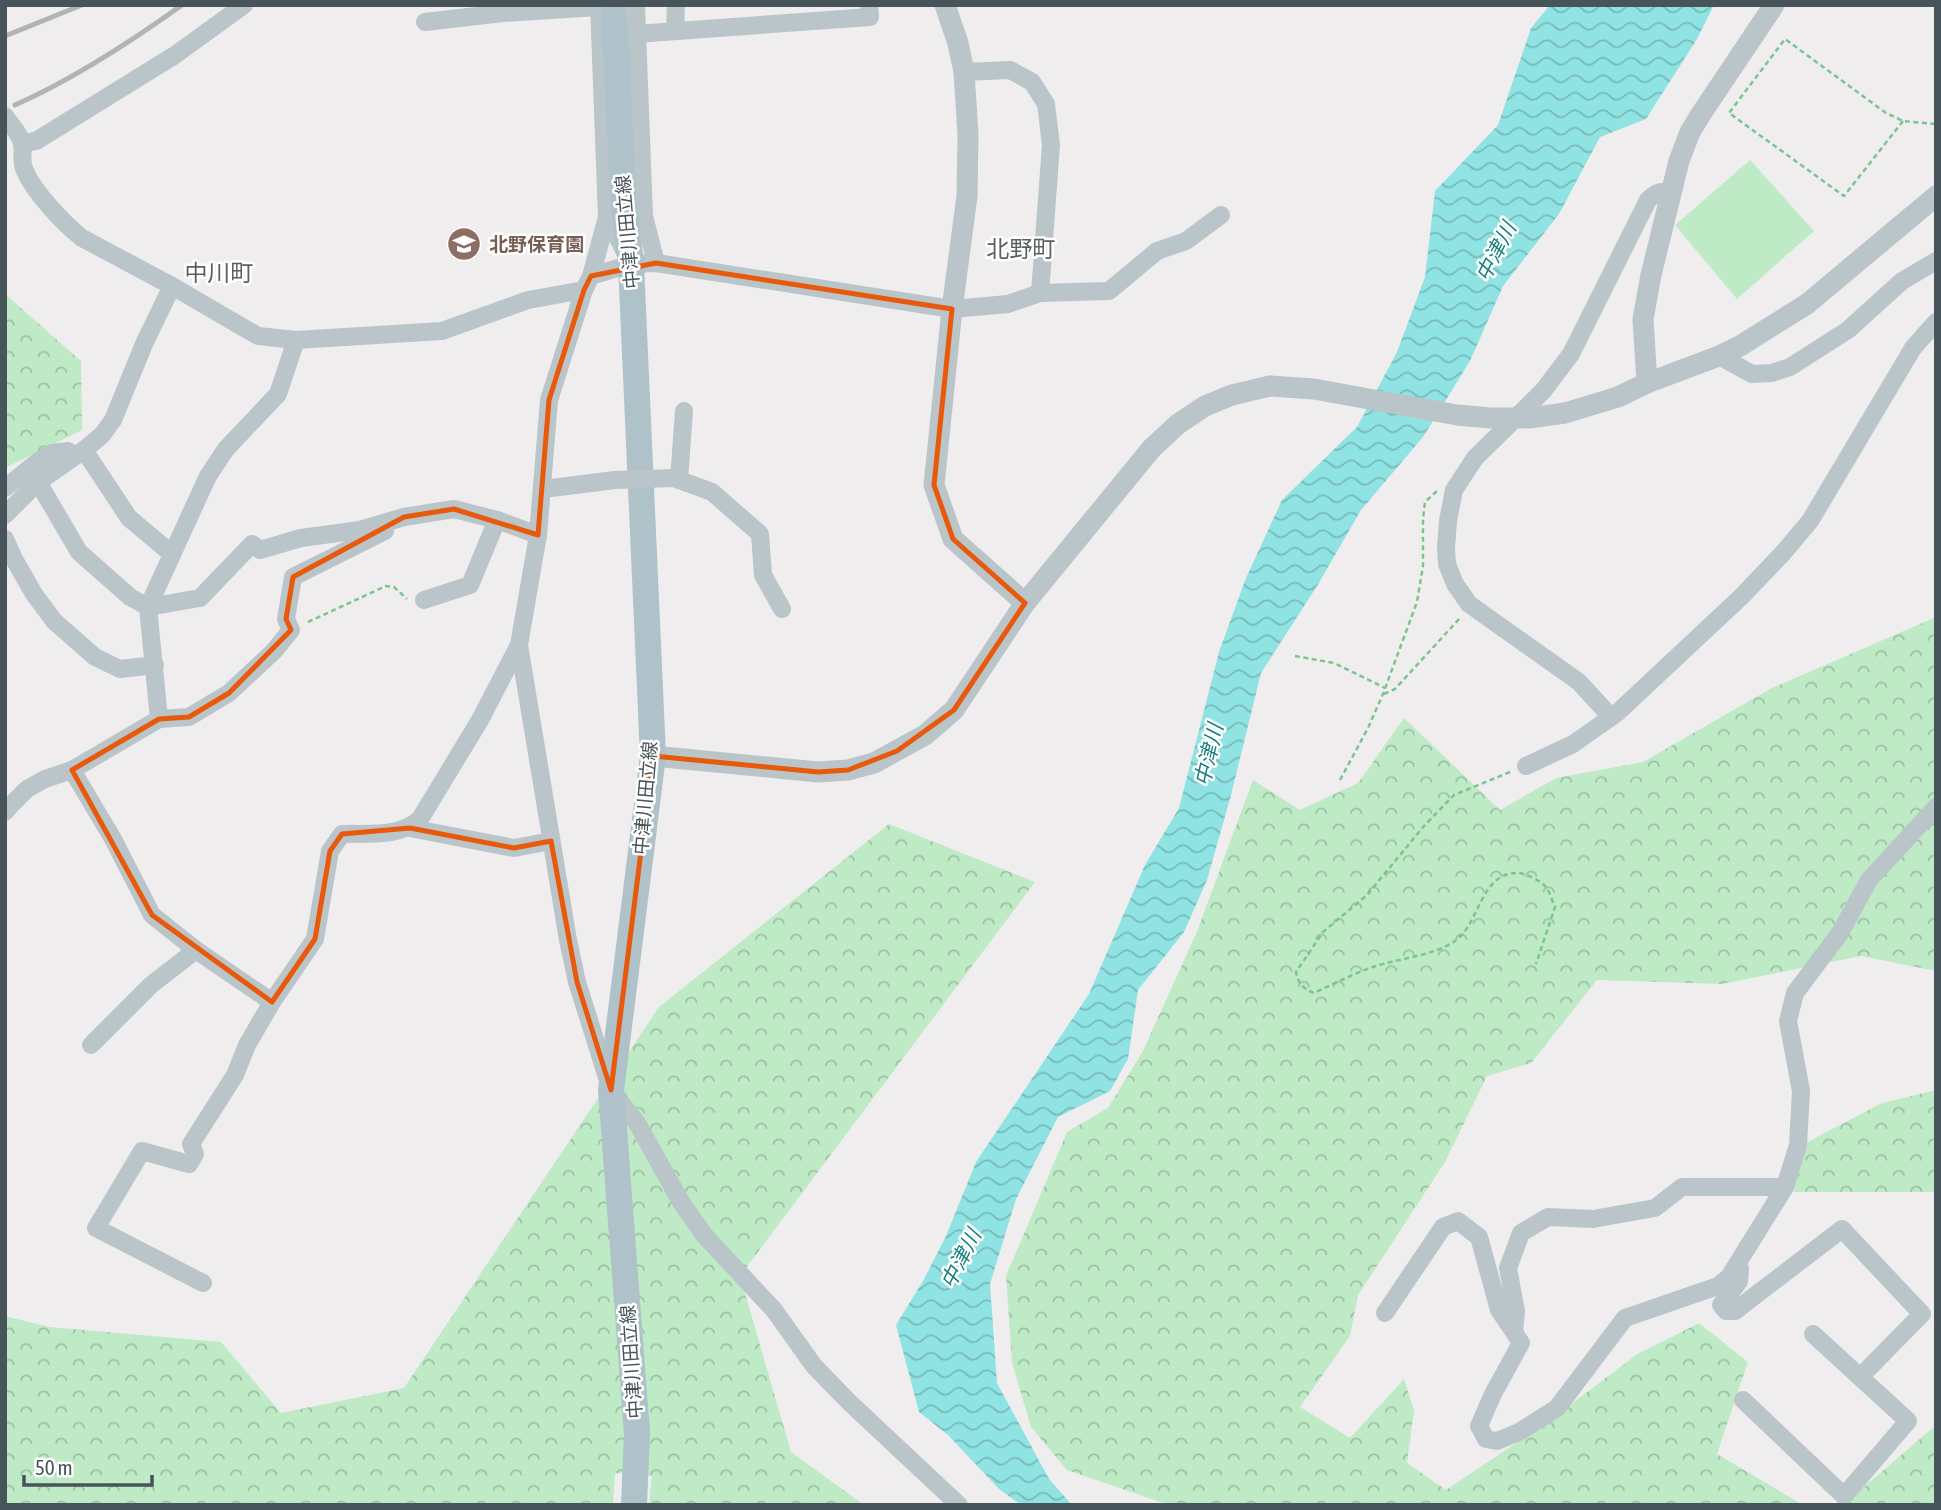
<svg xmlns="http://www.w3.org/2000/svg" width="1941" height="1510" font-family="'Asap Condensed','Noto Sans JP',sans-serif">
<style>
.forest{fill:url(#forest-crowns)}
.park{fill:#beeac6}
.water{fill:url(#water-waves)}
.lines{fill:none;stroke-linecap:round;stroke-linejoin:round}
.path{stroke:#7ac58f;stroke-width:2.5;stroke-dasharray:5 3.5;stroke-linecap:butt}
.minor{stroke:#bac5c9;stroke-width:18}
.tertiary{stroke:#bac5c9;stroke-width:21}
.primary{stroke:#afc2ca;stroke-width:26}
.rail{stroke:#b0b4b7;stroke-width:5}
.minor-bridge{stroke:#bac5c9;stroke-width:18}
.tertiary-bridge{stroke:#bac5c9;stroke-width:21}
.marked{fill:none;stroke:#e8590c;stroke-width:5;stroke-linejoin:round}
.labels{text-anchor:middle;stroke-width:5;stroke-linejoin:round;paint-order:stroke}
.street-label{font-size:19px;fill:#475459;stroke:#fff}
.education-label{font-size:19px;font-weight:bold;fill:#785e54;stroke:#fff;text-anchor:start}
.water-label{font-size:21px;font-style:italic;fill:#177f7e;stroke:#fff}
.quarter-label{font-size:23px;fill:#5a5f61;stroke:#fff}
</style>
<defs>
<pattern id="forest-crowns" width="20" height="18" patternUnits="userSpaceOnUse" patternTransform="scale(1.75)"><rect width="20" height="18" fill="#beeac6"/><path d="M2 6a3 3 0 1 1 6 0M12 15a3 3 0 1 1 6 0" fill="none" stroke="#9cc0a4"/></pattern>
<pattern id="water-waves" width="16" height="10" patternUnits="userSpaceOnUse" patternTransform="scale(1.75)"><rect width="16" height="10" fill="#8fe3e2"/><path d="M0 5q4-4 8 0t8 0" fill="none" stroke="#77bbba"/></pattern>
</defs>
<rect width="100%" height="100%" fill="#f0edee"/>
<g class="forest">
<polygon points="5,294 81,361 82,430 5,468"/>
<polygon points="1936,617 1936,971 1861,956 1722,984 1597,980 1531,1063 1487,1076 1445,1162 1358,1295 1350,1336 1300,1407 1350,1438 1404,1379 1414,1410 1407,1463 1446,1490 1549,1421 1636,1355 1699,1323 1748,1362 1717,1454 1803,1505 1169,1505 1067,1470 1031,1427 1012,1363 1006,1276 1067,1132 1108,1108 1143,1051 1196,934 1253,780 1300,810 1358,783 1404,718 1500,810 1556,778 1643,762 1770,689"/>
<polygon points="889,824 1035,882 740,1276 791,1452 864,1505 649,1505 652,1476 615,1473 613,1505 5,1505 5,1316 49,1327 221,1342 281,1413 404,1388 659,1007"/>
<polygon points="1936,1090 1936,1191 1930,1192 1794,1192 1798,1147 1882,1103"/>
<polygon points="1936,1425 1936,1505 1843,1505"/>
</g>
<polygon class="park" points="1750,160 1814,231 1737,299 1675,225"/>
<polygon class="water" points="1550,5 1714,5 1697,39 1646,119 1600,137 1559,214 1503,286 1470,361 1423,437 1361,510 1317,586 1261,673 1231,795 1207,880 1184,932 1138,990 1128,1059 1110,1091 1058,1117 1016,1199 990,1284 997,1383 1049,1479 1072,1505 1021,1505 999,1489 948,1435 919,1412 896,1325 923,1281 946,1236 976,1162 1089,994 1145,865 1179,808 1219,652 1246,578 1282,500 1357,427 1397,352 1425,277 1435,191 1498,125 1531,28"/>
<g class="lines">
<g class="path">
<polyline points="1903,121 1844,196 1729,113 1785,39 1886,113 1903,121 1936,124"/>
<polyline points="308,622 386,586 394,587 407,599"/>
<polyline points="1295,656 1334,663 1385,688"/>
<polyline points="1384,694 1395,689 1460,618"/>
<path d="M1510 772 1454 795 1424 826 1367 895 1323 932 1296 972C1298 983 1303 989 1314 993 1333 984 1353 974 1373 967 1396 959 1436 955 1455 941 1480 924 1480 872 1518 873 1525 873 1541 881 1546 887 1550 892 1552 901 1555 907L1536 964"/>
<polyline points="1340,780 1368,728 1383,694 1417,602 1423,566 1423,519 1425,502 1437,491"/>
</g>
<g class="minor">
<polyline points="599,5 607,217 625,252"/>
<polyline points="636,5 644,216 656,263"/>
<polyline points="425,22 503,13 599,7"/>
<polyline points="675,30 676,5"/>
<polyline points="636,34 870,17 869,5"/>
<polyline points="964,72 1010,70 1032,82 1046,104 1051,145 1040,293"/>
<path d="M5 116C10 124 21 135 22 144 24 154 20 161 25 171 34 192 63 223 82 238L172 286 258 336 296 340 442 331 528 300 584 290"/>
<polyline points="22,143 36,141 175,55 244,5"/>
<polyline points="591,276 607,217"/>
<polyline points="172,286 144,344 113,420 102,435 84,450 38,482 79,552 130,597 148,607 200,598 252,544 260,550 301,538 360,530 404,517 454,509 497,520 538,535"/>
<polyline points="1719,356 1752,374 1772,373 1790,367 1848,330 1902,281 1936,261"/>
<polyline points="84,450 129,518 172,554"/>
<polyline points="674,478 712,492 760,534 763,575 782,609"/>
<polyline points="679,480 684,411"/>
<polyline points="5,488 36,463 52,453 68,451 75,456"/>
<polyline points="543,489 615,480"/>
<polyline points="5,515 38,482"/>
<polyline points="5,539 14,559 34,594 54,621 95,657 120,669 155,665"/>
<polyline points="424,600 470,585 497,520"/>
<polyline points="519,645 568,940 577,982 611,1090 637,1123 681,1202 705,1236 774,1310 814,1366 849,1402 959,1505"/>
<path d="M1611 717 1579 682 1469 604 1455 584 1447 564 1446 547 1448 521 1454 490 1475 458 1543 391 1571 354 1648 200C1656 193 1660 190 1670 193"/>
<polyline points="159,719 148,607 208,476 226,449 278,394 296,340"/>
<polyline points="1526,766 1573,744 1617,713 1741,597 1783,553 1810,521 1913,348 1936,322"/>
<polyline points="72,770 113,839 152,915 196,950 272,1002"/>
<polyline points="5,812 11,805 27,789 45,779 72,770 159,719 189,717 229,693 274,651 291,630 286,619 293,577 385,531"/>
<polyline points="410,828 514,848 551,841"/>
<polyline points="91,1045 151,985 196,950"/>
<polyline points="1740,1269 1739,1281 1721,1305 1726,1311 1735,1311 1842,1229 1922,1314 1860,1377"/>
<path d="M203 1283 96 1228 142 1151 189 1164 195 1154 191 1144 235 1075 247 1045 272 1002 315 939 330 851 342 834C369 833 398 838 420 819L480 720 519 645 538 535 549 400 584 290 591 276 631 264 656 263 952 309 1008 304 1040 293 1109 291 1157 251 1186 241 1221 215"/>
<polyline points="1385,1313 1443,1227 1458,1221 1479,1237 1499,1310 1514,1332 1516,1311 1508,1268 1521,1233 1548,1217 1593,1219 1655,1208 1682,1187 1785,1187 1798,1145 1801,1091 1788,1021 1795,993 1840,933 1869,880 1936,807"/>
<polyline points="1514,1332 1521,1343 1493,1394 1479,1426 1486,1439 1497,1441 1519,1432 1557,1408 1625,1318 1718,1286 1729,1277 1785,1187"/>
<polyline points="1743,1400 1844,1496 1908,1421 1813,1334"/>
</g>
<g class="tertiary">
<polyline points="945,5 958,43 964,72 968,135 967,196 952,309 934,485 953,539 1025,603"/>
<polyline points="1647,383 1643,319 1651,275 1679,161 1690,132 1701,114 1774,5"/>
<polyline points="1565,413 1618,397 1647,383 1719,356 1740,346 1807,304 1936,196"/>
<polyline points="653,756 818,772 848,770 874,763 925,735 954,710 1025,603 1152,448 1178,424 1205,406 1232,395 1270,386"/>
</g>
<polyline class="primary" points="614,5 623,196 631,264 653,756 611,1090 637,1433 634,1505"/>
<g class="rail">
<polyline points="5,36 82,5"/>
<path d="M15 105C74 79 129 43 182 5"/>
</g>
<polyline class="minor-bridge" points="615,480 674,478"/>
<polyline class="tertiary-bridge" points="1270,386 1314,389 1457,415 1490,418 1529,418 1565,413"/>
</g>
<path class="marked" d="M656 263 952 309 934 485 953 539 1025 603 954 710 897 751 848 770 818 772 653 756 611 1090 577 982 551 841 514 848 410 828 342 834 330 851 315 939 272 1002 152 915 72 770 159 719 189 717 229 693 291 630 286 619 293 577 404 517 454 509 538 535 549 400 584 290 591 276Z"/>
<defs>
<g id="school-disc" transform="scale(1.75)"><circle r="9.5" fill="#8d6e63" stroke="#fff"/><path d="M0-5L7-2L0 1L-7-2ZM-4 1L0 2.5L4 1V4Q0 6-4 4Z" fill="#fff"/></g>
</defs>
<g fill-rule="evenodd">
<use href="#school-disc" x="464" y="244"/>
</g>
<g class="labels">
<g class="street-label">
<text transform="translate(627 232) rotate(-95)" y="7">中津川田立線</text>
<text transform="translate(645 798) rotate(-85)" y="7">中津川田立線</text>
<text transform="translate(631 1362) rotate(-94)" y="7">中津川田立線</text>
</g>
<g class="education-label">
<text x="489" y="251">北野保育園</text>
</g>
<g class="water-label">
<text transform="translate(1496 252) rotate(-63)" y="7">中津川</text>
<text transform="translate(1209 755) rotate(-77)" y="7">中津川</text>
<text transform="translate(961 1259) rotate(-63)" y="7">中津川</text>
</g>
<g class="quarter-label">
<text x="1021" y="257">北野町</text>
<text x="219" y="281">中川町</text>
</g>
</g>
<rect width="1941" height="1510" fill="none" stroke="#475459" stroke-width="14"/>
<path d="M24 1475v10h128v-10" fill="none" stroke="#475459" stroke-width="3.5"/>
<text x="35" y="1475" font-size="21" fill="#475459" stroke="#ffffff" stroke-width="5" paint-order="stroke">50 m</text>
</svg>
